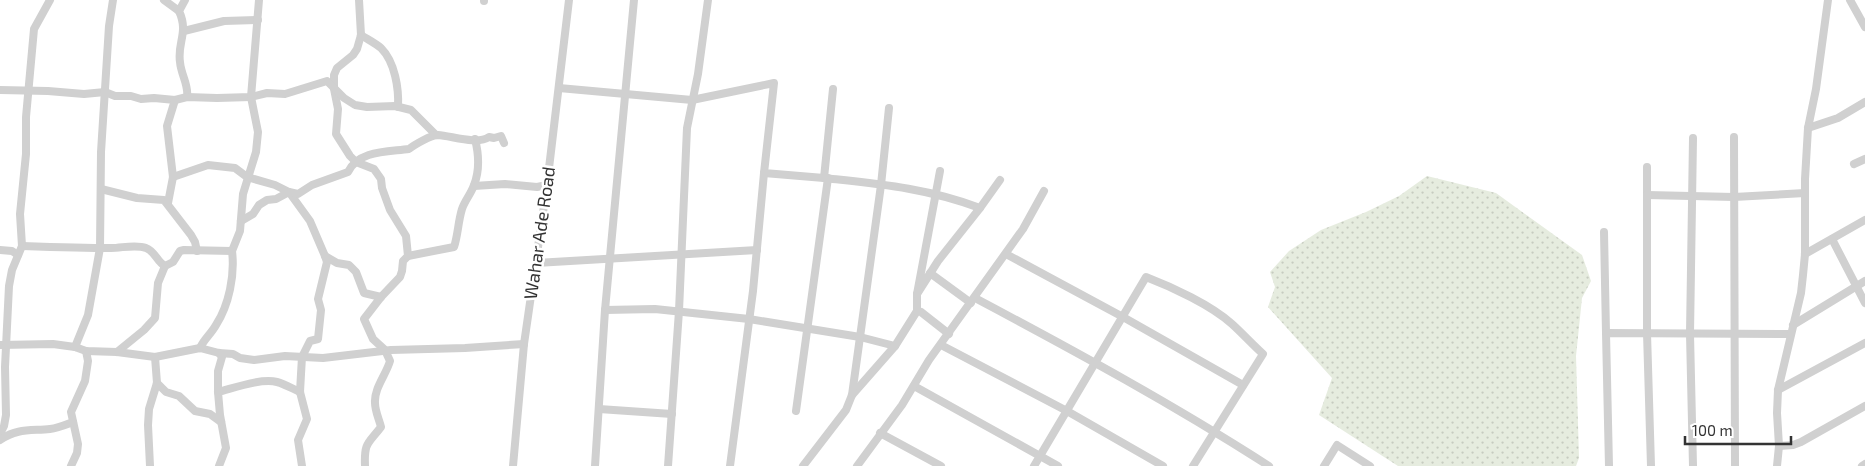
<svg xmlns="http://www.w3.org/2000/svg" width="1865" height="466" font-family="'Exo 2',sans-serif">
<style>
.grass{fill:url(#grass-dots)}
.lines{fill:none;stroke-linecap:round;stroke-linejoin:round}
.minor{stroke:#d0d0d0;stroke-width:8}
.labels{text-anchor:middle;stroke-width:5;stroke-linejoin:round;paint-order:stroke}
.street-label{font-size:18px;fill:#333;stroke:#fff}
</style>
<defs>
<pattern id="grass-dots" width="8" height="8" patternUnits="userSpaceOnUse" patternTransform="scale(1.25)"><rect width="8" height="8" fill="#e6ecdf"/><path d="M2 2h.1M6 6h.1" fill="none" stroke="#c6cbc0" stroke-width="1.8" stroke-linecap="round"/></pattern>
</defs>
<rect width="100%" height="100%" fill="#fff"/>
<polygon class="grass" points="1427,176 1496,193 1582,255 1591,281 1582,298 1576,356 1579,458 1576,466 1398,466 1319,415 1332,378 1268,307 1275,287 1270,272 1289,251 1321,230 1366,212 1399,196"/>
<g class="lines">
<g class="minor">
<polyline points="164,0 179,11"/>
<path d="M185 0 179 11C189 33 177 42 180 62 181 75 189 85 187 97"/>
<path d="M359 0 361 35 357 49 353 55 337 68 334 75V89L338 109 336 134 350 156 356 162 374 169 381 179 382 188 390 210 406 236 408 256 403 261 402 271 400 277 381 297 364 319 373 339 385 350 390 361C386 375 374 388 375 403 375 411 379 419 381 427 368 444 364 442 365 466"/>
<polyline points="484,0 484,1"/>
<polyline points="634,0 605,310 655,309 749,319 860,337 895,346 917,311 917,294"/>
<polyline points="1850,0 1865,27"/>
<polyline points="184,31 224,21 258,20"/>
<path d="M361 35C367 39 375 43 381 48 395 62 399 89 398 107"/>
<polyline points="559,88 692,100 774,83 764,173 824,178 833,89"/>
<polyline points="0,90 48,91 84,94 105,92 115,96 131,96 141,99 154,98 175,100 187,97 217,98 251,97 267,93 285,94 327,81 344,98 355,105 367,107 395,106 411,110 436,135"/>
<polyline points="1808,128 1838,118 1865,102"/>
<polyline points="1734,137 1735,466"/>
<polyline points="1854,164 1865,159"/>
<polyline points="1647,167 1647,333 1651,466"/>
<polyline points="940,171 917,294 938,261 980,208"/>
<polyline points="173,177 208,165 235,168 247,177 275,185 289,192 310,221 325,256 327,262 318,299 321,310 318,339 310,341 302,357 301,374 300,392 307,419 298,440 302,466"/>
<path d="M824 178C879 184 927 188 980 208L1000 180"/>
<polyline points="474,186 505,184 537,187 547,185"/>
<polyline points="101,189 137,198 164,200 191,235 195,242 197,251"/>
<polyline points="1647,195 1734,197 1805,193"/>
<polyline points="168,203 173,177 167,126 175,100"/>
<path d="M241 221 253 214 259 205 267 200 276 199 289 192 298 194 312 185 348 172C359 150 388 152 409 149 414 145 431 135 438 135 452 136 477 145 489 137L494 138 501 136 504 143"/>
<polyline points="1604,232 1606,333"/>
<polyline points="1832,239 1865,303"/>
<path d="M22 246C52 247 82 248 111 248 122 248 136 244 146 248 155 251 157 262 165 266L158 283 155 318 144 330 117 352"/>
<polyline points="0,250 12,251 18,255"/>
<polyline points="1006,254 1123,317 1243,385"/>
<polyline points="1805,254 1865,220"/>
<polyline points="325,256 337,263 349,265 356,272 364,293 381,297"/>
<path d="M408 256 454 247C458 235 458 222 462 209 465 200 471 194 474 185 480 170 479 155 475 139"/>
<polyline points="536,263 757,250"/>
<polyline points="165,266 173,262 180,251 184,250 232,251 240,231 243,194 256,152 258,132 251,97 259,0"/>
<polyline points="930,273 971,303"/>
<path d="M975 298C1075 351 1174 405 1269 466"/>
<polyline points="917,311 921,312 949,334"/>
<polyline points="1793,325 1865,281"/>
<polyline points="0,345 53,344 75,347 86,351 117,352 155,357 200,348 219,353 233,354 240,358 254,360 285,356 323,358 391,350 465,348 524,344"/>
<polyline points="941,345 1067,411 1163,466"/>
<polyline points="75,347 88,315 100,248 101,152 109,26 113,0"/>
<path d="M200 348C204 339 211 334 216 325 229 305 235 275 232 251"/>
<polyline points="219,353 222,357 218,371 218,392 220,415 226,448 219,466"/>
<polyline points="157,383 166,392 179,396 195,411 210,414 221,422"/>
<polyline points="914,386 1058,466"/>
<polyline points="1778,390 1865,343"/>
<path d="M218 392C234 388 261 378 277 382 285 384 293 389 300 392"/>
<polyline points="852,395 895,346"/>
<polyline points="599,409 672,414"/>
<polyline points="796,411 828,178"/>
<polyline points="880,433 941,466"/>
<polyline points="0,434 4,426 6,415 5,367 9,286 12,270 22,246 20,214 26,154 26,117 34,29 50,0"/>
<path d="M0 440C17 428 31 431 50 429 58 428 65 425 73 422"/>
<polyline points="1779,446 1793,445 1801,442 1865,406"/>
<polyline points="71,466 77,453 78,444 71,412 85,381 88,361 86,351"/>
<polyline points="150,466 148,425 149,409 157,383 155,357"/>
<polyline points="513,466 524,344 547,185 569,0"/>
<polyline points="595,466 605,310"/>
<polyline points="668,466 679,311 687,128 698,74 708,0"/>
<polyline points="730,466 753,291 764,173"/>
<polyline points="803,466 846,410 852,395 881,185 889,108"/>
<polyline points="857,466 902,405 929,360 1023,229 1044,191"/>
<path d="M1034 466 1146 277C1172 287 1211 305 1232 324 1242 333 1252 344 1263 354L1193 466"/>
<polyline points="1324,466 1337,445 1370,466"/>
<polyline points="1609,466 1606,333 1790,334"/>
<polyline points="1693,466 1690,334 1693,138"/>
<polyline points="1777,466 1779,446 1777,413 1778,390 1801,293 1803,275 1805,254 1805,179 1808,128 1816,89 1828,0"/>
<polyline points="1862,466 1865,464"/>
</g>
</g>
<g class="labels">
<g class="street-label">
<text transform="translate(540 233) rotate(-82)" y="6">Wahar Ade Road</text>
</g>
</g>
<path d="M1685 436v8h106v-8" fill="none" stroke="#333333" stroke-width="2.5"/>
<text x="1692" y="436" font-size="15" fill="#333333" stroke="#ffffff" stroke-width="4" paint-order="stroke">100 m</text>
</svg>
